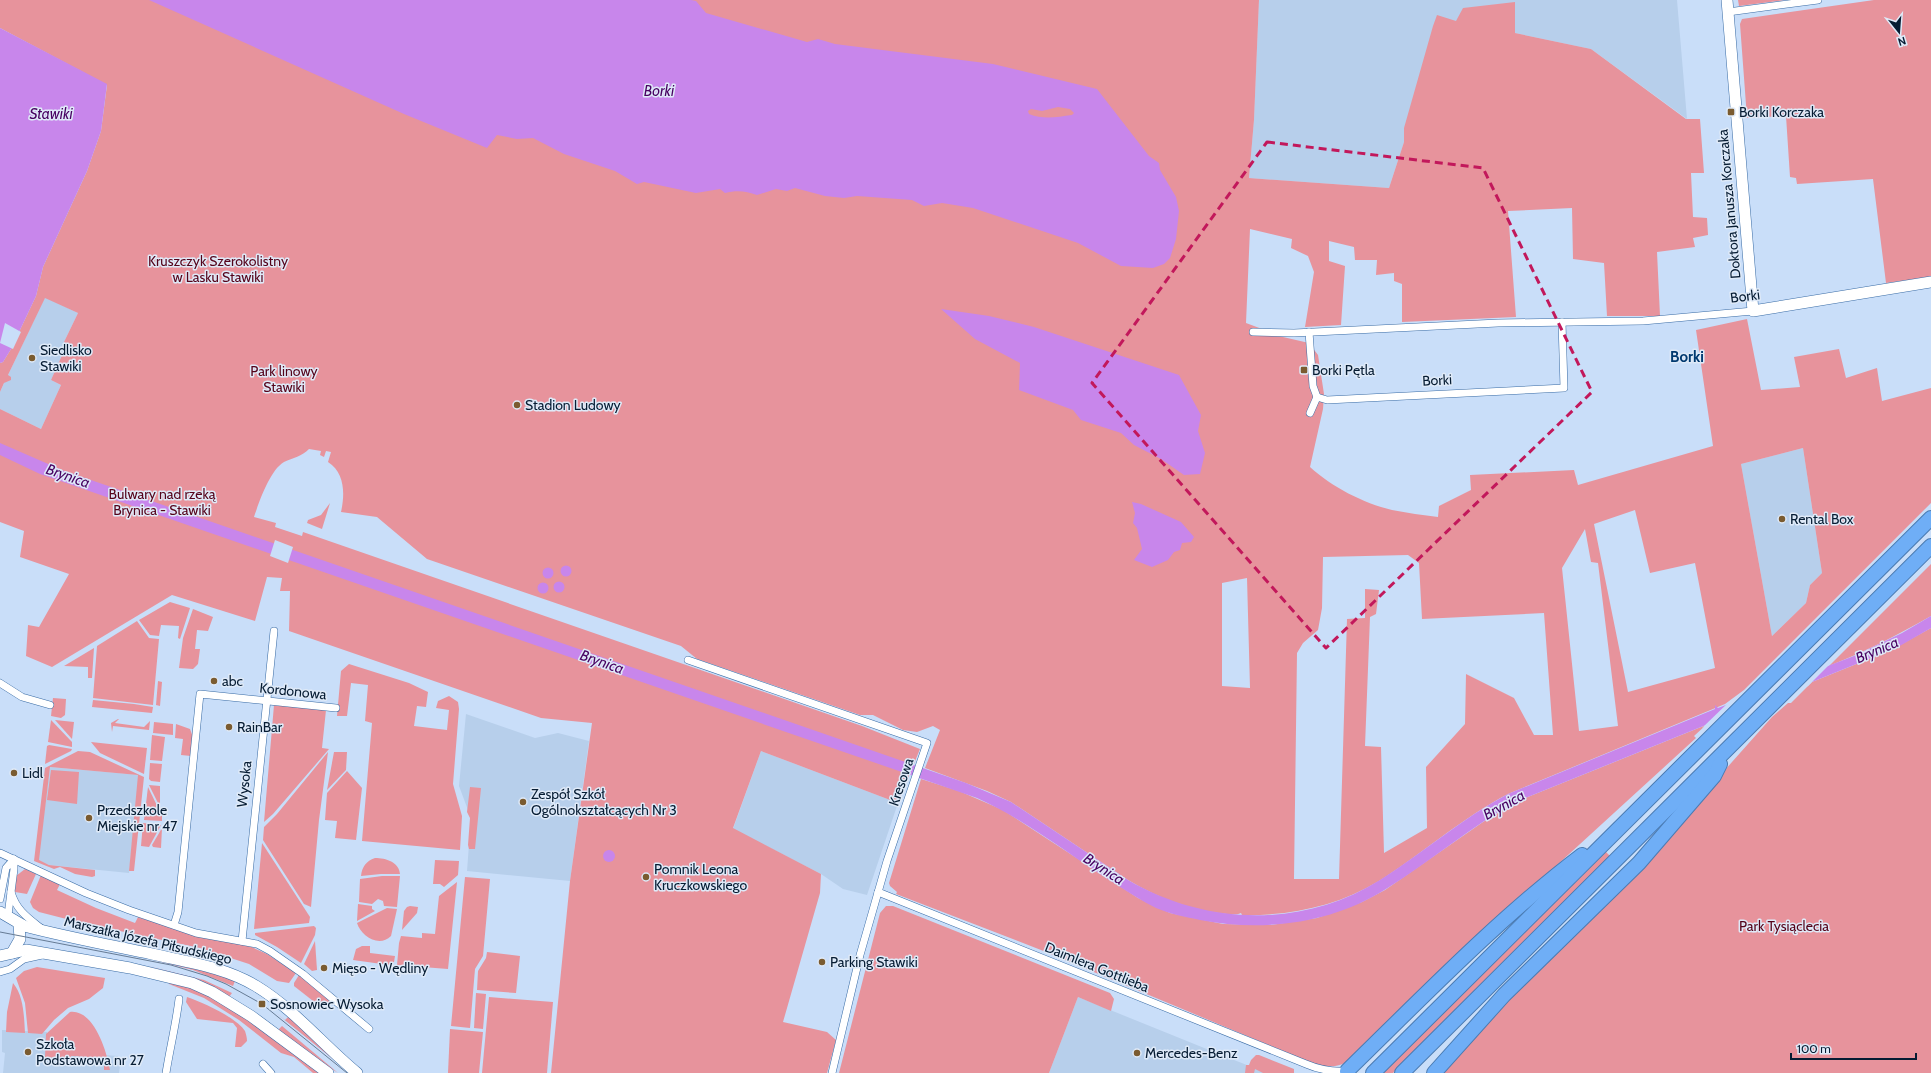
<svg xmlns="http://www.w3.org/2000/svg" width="1931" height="1073" font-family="Cabin,sans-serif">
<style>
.built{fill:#b7cfeb}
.green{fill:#e7939c;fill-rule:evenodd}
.water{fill:#c886eb;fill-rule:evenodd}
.pier{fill:#c9def9}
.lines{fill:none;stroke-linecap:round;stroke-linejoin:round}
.street-casing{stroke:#386ba5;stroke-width:8}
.secondary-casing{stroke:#386ba5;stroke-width:12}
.highway-casing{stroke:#4a7bb2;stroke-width:16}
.street{stroke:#fff;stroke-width:7}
.secondary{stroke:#fff;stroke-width:11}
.highway{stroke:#6faef6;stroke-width:14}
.tram{stroke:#667b94;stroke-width:1}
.marked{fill:none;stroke:#c2185b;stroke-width:3;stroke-dasharray:8 5;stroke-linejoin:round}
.poi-dot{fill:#7a5b30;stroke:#dfeaf8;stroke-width:1.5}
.labels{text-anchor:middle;stroke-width:3;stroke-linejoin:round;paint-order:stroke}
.poi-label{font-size:14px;fill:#061c33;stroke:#dfeaf8;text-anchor:start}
.street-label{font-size:14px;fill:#061c33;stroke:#dfeaf8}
.park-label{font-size:14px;fill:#55031a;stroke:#dfeaf8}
.water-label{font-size:15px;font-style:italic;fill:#480262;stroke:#dfeaf8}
.neighbourhood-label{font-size:15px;font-weight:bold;fill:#003970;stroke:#dfeaf8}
</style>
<rect width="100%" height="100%" fill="#c9def9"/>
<g class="built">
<polygon points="1259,0 1677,0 1687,119 1591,49 1515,33 1404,128 1404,142 1389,188 1249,178 1254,120"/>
<polygon points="45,297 78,313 64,342 67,344 51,380 61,385 41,429 0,409 0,392"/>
<polygon points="1803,448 1822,573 1810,585 1806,603 1772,636 1741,464"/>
<polygon points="466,714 535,738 558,733 589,741 570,881 467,871 471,818 459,786"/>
<polygon points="761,751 898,803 867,895 843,889 821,874 733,829"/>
<polygon points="50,767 139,775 129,873 49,865 38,860"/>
<polygon points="1078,997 1224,1056 1267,1073 1049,1073"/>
<polygon points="2,1030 47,1032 47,1051 118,1056 118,1058 121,1059 119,1073 3,1073 5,1053 2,1052"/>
</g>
<g class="green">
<path d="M0 0H1259L1254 120 1249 178 1389 188 1404 142V128L1433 26 1437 15 1456 21 1463 8 1515 2V33L1591 49 1686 119H1700L1704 173H1691L1693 217 1707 218 1708 235 1693 238 1695 247 1657 252 1660 316H1607L1604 263 1573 259 1572 208 1508 211 1516 317 1402 322V284L1394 281V273L1376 275 1377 260H1355L1354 247 1329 241V261L1345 266 1341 325 1305 327 1314 272 1308 256 1291 248 1292 239 1250 229 1246 323 1283 337 1309 343 1318 355 1324 394 1323 409 1310 467C1332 487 1363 503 1392 510 1407 513 1423 515 1438 517L1439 506 1471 490 1470 475 1574 470 1578 485 1713 446 1696 330 1747 319 1761 390 1800 387 1794 357 1839 349 1846 378 1877 368 1882 401 1931 388V503L1744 690 1725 704 1508 794C1462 818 1423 853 1379 881 1338 906 1290 916 1242 915L1241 913C1238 915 1232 914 1227 914 1192 911 1158 898 1128 880L1011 802 987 791 925 768 940 730 933 726 917 732 903 730 873 715H860L697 659 681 646 427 559 377 517 341 512C345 494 345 473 328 462L331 452 326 451 324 457 320 455 321 451 309 449C302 456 293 458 284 462 270 470 259 502 254 517L276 523 275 527 302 536 303 532 862 726 920 749 898 803 761 751 733 828 821 874 820 893 783 1022 827 1032 836 1040 827 1073H551L570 881 592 723 541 718 289 631 290 591H280L282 578 267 577 255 621 172 595 52 667 26 656 28 625 39 627 69 574 20 557 24 531 0 522V409L41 429 61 385 51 380 67 344 64 342 78 313 45 298 8 375 11 377V380L4 383 0 392V363L3 362 11 349 36 296 43 267 87 171 101 131 107 85 0 28ZM1803 448 1822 573 1810 585 1806 603 1772 636 1741 464ZM1635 510 1650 573 1695 563 1715 668 1628 692 1594 524ZM1585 529 1591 562 1598 563 1618 726 1579 731 1562 568ZM1408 555 1419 563 1422 619 1544 613 1553 735H1534L1514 698 1466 674 1465 724 1426 767 1427 828 1384 853 1381 747 1365 746 1370 617 1376 614 1379 590 1365 589V618L1347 619 1339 879H1294L1297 653 1303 643 1318 630 1322 608 1323 557ZM1247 578 1250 688 1222 686V583Z"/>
<polygon points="1738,0 1785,0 1739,6"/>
<polygon points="1874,0 1931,0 1931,277 1886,283 1873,179 1797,184 1796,178 1790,177 1786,116 1747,118 1740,24 1742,19"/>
<polygon points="330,503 322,529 307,523 308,520 321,515"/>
<path d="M1931 564V616C1898 635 1864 652 1829 666Z"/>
<polygon points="170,602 190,608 180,639 178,638 179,626 161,625 159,636 150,635 139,620"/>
<polygon points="193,609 213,617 208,631 197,630 195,649 200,649 198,664 193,669 179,668 183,638"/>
<polygon points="137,621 149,638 159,639 153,705 93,698 97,646"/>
<polygon points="1931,628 1931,1073 1443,1073 1495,1012 1636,870 1772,717 1788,703 1791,703 1812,682 1891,650"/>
<polygon points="94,648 92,678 88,678 88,667 64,666"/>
<polygon points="349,664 409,683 428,692 426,707 417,706 414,726 447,730 449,710 436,708 438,701 449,696 458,702 459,709 453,784 462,816 460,850 362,841 372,723 365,721 368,685 351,683 347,716 337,716 341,671"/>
<polygon points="158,681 162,682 160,706 156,705"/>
<polygon points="53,698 66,699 65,715 61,718 51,716"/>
<polygon points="93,700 134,704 153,707 152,713 92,707"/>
<polygon points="274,705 326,710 322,748 329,749 273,814 264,822"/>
<polygon points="118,719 119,719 115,723 144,727 150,721 149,730 113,726 112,732 111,723"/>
<polygon points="51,720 72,742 72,747 48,742"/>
<polygon points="55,720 74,722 72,739"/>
<polygon points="154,722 173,724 173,735 153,733"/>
<polygon points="176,724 190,729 193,737 191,756 181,755 183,739 175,738"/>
<path d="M1706 725 1694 736 1696 738 1462 952 1345 1063C1332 1069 1320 1066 1307 1061L1041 950 896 894 897 892 890 886 889 883 921 779 959 791 1003 810 1138 898 1170 913 1223 924 1271 925 1317 918 1362 902 1385 890 1483 822 1518 801Z"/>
<polygon points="152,735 165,737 162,761 150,760"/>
<polygon points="91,742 147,748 144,774 100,753"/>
<polygon points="49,745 72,749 71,751 45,764 47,746"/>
<polygon points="78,751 90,752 144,777 134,871 129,871 138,775 50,767 39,860 49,865 95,870 95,876 92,877 75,874 60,867 54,869 34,861 45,768"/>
<polygon points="328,752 319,820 311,907 304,904 263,840 264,827 277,814"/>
<polygon points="334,752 347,752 346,770 327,790"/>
<polygon points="150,763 162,764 160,782 151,781 149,779"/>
<polygon points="51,770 79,772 77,804 47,800"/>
<polygon points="347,771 362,788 356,840 335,838 337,821 325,820 327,793"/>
<polygon points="149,785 160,786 160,803 158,803"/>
<polygon points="148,787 162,816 162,821 144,820"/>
<polygon points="470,787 481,788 475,849 469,849 468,845 470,818 467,812"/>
<polygon points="143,823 161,825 149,847 141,846"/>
<polygon points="162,828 161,848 153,847 152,845"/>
<polygon points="262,843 310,917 309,923 254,929"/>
<polygon points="1606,852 1610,856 1393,1073 1383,1073"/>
<path d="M375 858C386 858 399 862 400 874H381L361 876C362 867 366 861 375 858Z"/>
<polygon points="435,860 459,861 458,875 444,887 440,884 433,884"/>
<polygon points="25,869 36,874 27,894 15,892 16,876"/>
<polygon points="41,875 60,884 57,890 96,908 135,923 138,917 196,936 247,945 267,954 296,973 289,983 277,981 249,964 200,948 82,923 39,912 33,908 30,902"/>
<polygon points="382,876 400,876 397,907 384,906 383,901 378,899 372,904 359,902 360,879"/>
<polygon points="465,877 490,879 483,956 475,969 470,1028 451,1026"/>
<polygon points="457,882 448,969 397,965 399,943 401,936 422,938 422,933 435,934 439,896"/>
<polygon points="358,904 372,906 372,909 375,911 357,921"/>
<polygon points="410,906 418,907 417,913 402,930 404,911 407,907"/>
<polygon points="886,906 893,906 1110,993 1114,999 1111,1011 1078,997 1049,1073 839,1073 880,913"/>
<path d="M387 908 397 909 391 936C379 948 361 936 357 923Z"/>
<polygon points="314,926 316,928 315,935 301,963 277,947 255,935 255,933"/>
<polygon points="315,941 317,970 312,971 304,964"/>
<polygon points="362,946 370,946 370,953 395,956 394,962 389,965 353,960 356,949"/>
<polygon points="487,952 520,956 516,993 477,990 478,971 486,958"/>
<polygon points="150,959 215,973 235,981 233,986 193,970"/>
<polygon points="148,966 204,980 232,993 229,997 192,978"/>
<polygon points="37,967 105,978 103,988 89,999 68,1008 54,1020 42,1034 28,1033 25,1003 16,978 24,971"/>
<polygon points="299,975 333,1002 322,1008 294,986 294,983"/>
<path d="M170 981C227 996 272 1040 320 1073H313L294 1057 281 1053 239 1020 204 998 169 984Z"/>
<path d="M13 983C24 996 24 1017 25 1033L6 1032 7 1012Z"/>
<polygon points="476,993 486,994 483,1029 474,1028"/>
<path d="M187 997C202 1002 237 1018 245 1031 246 1034 247 1038 247 1041L241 1047H235L237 1028 233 1023 197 1019 186 1002Z"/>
<polygon points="489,997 553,1002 547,1073 482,1073"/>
<polygon points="279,1008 350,1073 276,1013 285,1020 288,1017"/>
<path d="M70 1012C94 1009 107 1052 110 1070H104V1058L71 1056V1059L45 1057 46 1034Z"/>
<polygon points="282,1026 338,1073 306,1052 277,1031"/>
<polygon points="450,1029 483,1032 479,1073 448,1073"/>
<polygon points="1256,1055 1259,1055 1294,1069 1294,1073 1263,1073 1255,1069 1254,1073 1245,1073 1246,1065 1249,1065 1251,1060"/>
</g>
<g class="water">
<path d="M149 0H691L696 1 706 13 807 42 818 39 835 44 993 64 1097 89 1149 156 1159 163 1160 170 1176 197 1179 211 1176 239 1170 258 1164 264 1153 268 1121 266 1078 243 973 208 942 203 924 206 912 200 857 196 844 198 825 196 795 188 787 191 776 189 757 195C746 191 737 190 725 193L720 189 696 193 644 182 637 184 615 171 564 154 533 138 517 139 497 135 487 148 404 114ZM1058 107 1070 109 1074 113 1072 115C1057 117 1044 120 1029 114L1028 111 1031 109 1042 111Z"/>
<polygon points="0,28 107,84 101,131 87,171 43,267 36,296 11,349 3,362 0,363"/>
<polygon points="941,309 989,316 1034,327 1179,375 1201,415 1198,431 1205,453 1200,474 1184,475 1161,459 1134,445 1121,433 1081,420 1073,410 1019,390 1020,363 975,339"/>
<path d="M0 443 62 470 966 783 1011 802 1128 880C1205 925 1302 929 1380 880 1423 853 1462 818 1508 794L1715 709V705L1718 708 1854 656 1902 633 1931 616V628L1898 647 1876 656 1518 801C1471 826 1431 861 1386 889 1331 924 1263 932 1200 920 1186 917 1170 914 1156 908 1142 901 1128 892 1114 883 1069 855 1026 820 977 798L40 474 0 455Z"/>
<polygon points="1132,502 1141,504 1181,522 1194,537 1191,542 1182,543 1180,550 1174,552 1168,560 1152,567 1134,560 1142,549 1137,528 1133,523 1135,513"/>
<circle cx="566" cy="571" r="5.5"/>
<circle cx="548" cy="573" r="5.5"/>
<circle cx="559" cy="587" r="5.5"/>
<circle cx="543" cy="588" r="5.5"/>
<circle cx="609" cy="856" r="6"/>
</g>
<g class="pier">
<polygon points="5,323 21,332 13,349 0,343"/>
<polygon points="275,540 293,547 288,563 270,556"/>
<polygon points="1832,662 1808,686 1702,728 1731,700"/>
</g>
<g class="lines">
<g class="street-casing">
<g id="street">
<polyline points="1728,12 1818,0"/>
<polyline points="1253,332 1294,333 1498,323 1643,321 1753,311"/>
<polyline points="1309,332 1313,386 1317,397"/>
<polyline points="1317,397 1327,400 1564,388 1562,322"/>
<polyline points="1310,413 1317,397"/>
<polyline points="688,660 927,743 887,861 860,955 832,1073"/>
<polyline points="0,683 22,697 50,705"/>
<polyline points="0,853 86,893 129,910 196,933 257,944 270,951 303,974 369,1029"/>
<path d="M11 892C16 910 28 918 42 929"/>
<path d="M878 892 1306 1064C1320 1070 1332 1072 1347 1071"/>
<polyline points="0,899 6,868 14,859 14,869 8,915"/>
<polyline points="174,925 178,912 200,694 336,708"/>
<polyline points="242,941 274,631"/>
<polyline points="0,972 10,969 24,959 42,955"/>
<polyline points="263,1064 271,1073"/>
<path d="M166 1073C170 1048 176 1024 179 999"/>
</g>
</g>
<g class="secondary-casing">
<g id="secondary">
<polyline points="1727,0 1753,311 1931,282"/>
<path d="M0 912 24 926C66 937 109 945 152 954 187 962 225 967 256 986 294 1009 323 1045 357 1073"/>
<polyline points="12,953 20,939 19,924"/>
<polyline points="0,956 26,950 130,968 192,983 212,992 251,1016 328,1073"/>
</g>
</g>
<g class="highway-casing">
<g id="highway">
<path d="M1347 1071C1422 998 1499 918 1582 855"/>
<polyline points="1373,1073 1931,518"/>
<polyline points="1402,1073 1931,546"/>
<polyline points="1434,1073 1504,995 1639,863 1714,776 1720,764"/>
</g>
</g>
<use href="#street" class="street"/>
<use href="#secondary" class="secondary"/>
<use href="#highway" class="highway"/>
<polyline class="tram" points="0,932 171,965 207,976 226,984 262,1004 347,1073"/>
</g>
<path class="marked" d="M1267 142 1483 168 1592 392 1326 648 1092 383Z"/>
<g class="poi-dot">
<rect x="1727" y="108" width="8" height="8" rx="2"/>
<circle cx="32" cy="358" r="4"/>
<rect x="1300" y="366" width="8" height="8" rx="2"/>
<circle cx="517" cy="405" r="4"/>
<circle cx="1782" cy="519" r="4"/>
<circle cx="214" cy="681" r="4"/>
<circle cx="229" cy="727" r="4"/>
<circle cx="14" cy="773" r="4"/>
<circle cx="523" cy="802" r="4"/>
<circle cx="89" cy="818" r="4"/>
<circle cx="646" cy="877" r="4"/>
<circle cx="822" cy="962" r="4"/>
<circle cx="324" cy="968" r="4"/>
<rect x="258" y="1000" width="8" height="8" rx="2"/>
<circle cx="28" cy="1052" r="4"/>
<circle cx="1137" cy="1053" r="4"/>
</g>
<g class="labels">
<g class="poi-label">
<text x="1739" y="117">Borki Korczaka</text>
<text x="40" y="355">Siedlisko<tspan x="40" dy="16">Stawiki</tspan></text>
<text x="1312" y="375">Borki Pętla</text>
<text x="525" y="410">Stadion Ludowy</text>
<text x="1790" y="524">Rental Box</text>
<text x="222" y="686">abc</text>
<text x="237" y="732">RainBar</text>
<text x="22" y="778">Lidl</text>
<text x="531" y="799">Zespół Szkół<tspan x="531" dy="16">Ogólnokształcących Nr 3</tspan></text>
<text x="97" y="815">Przedszkole<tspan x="97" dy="16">Miejskie nr 47</tspan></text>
<text x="654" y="874">Pomnik Leona<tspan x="654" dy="16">Kruczkowskiego</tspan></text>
<text x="830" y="967">Parking Stawiki</text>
<text x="332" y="973">Mięso - Wędliny</text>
<text x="270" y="1009">Sosnowiec Wysoka</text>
<text x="36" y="1049">Szkoła<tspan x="36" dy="16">Podstawowa nr 27</tspan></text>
<text x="1145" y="1058">Mercedes-Benz</text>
</g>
<g class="street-label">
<text transform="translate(1729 204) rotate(-95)" y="5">Doktora Janusza Korczaka</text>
<text transform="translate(1745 296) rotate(-7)" y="5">Borki</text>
<text transform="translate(1437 380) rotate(-3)" y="5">Borki</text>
<text transform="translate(293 691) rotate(6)" y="5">Kordonowa</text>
<text transform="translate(901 782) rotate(-71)" y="5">Kresowa</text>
<text transform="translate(244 784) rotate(-84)" y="5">Wysoka</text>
<text transform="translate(148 940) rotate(13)" y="5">Marszałka Józefa Piłsudskiego</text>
<text transform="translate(1097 967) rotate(22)" y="5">Daimlera Gottlieba</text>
</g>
<g class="park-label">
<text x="218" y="266">Kruszczyk Szerokolistny<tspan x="218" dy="16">w Lasku Stawiki</tspan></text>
<text x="284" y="376">Park linowy<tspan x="284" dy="16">Stawiki</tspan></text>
<text x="162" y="499">Bulwary nad rzeką<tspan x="162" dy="16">Brynica - Stawiki</tspan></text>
<text x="1784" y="931">Park Tysiąclecia</text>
</g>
<g class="water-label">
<text x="659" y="96">Borki</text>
<text x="51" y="119">Stawiki</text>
<text transform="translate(68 476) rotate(19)" y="5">Brynica</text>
<text transform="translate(1877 650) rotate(-23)" y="5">Brynica</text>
<text transform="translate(602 662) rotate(19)" y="5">Brynica</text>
<text transform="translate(1504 805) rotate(-29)" y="5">Brynica</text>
<text transform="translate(1104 869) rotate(33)" y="5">Brynica</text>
</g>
<g class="neighbourhood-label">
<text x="1687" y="362">Borki</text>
</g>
</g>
<g transform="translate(1899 32) rotate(163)" stroke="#dfeaf8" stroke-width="3" paint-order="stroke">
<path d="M0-3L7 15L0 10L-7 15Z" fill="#061c33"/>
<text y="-6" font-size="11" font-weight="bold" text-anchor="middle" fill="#061c33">N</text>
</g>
<path d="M1791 1053v6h125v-6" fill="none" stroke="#061c33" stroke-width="2"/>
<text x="1797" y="1053" font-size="12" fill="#061c33" stroke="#dfeaf8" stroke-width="3" paint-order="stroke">100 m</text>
</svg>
